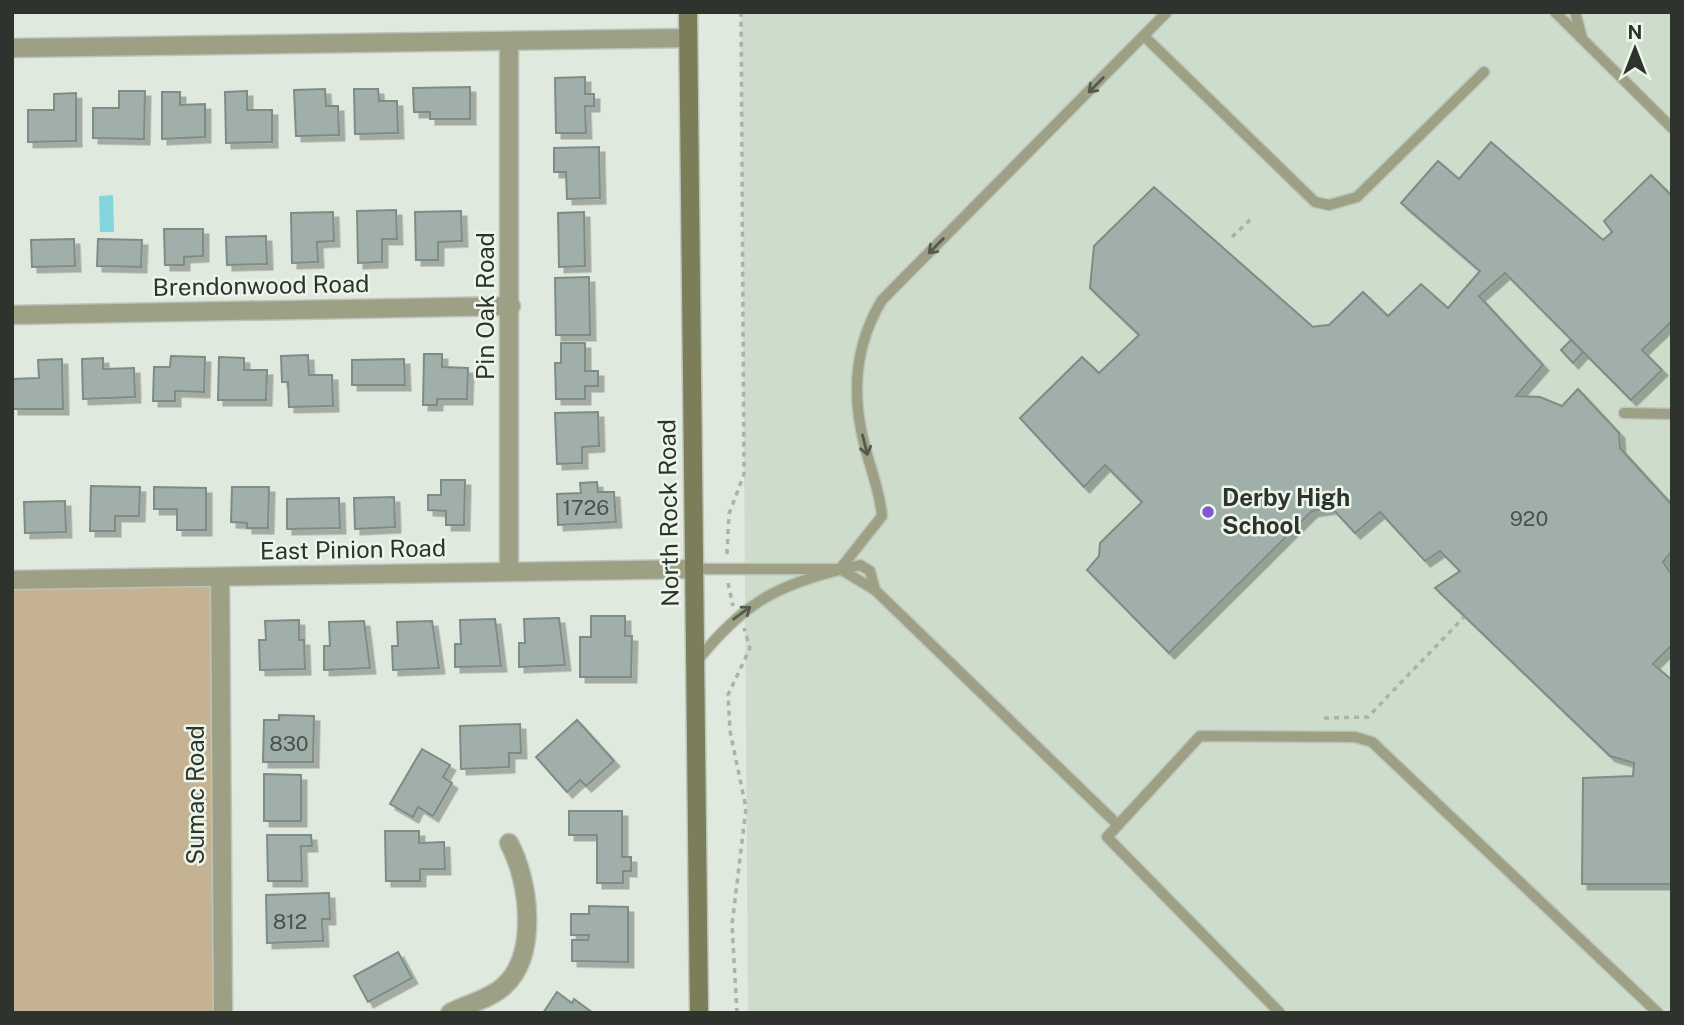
<svg xmlns="http://www.w3.org/2000/svg" width="1684" height="1025" font-family="'Public Sans',sans-serif">
<style>
.built{fill:#cddccb}
.green{fill:#c5b292}
.water{fill:#82d4dd}
.building{fill:#a0afaa;stroke:#7e8c87;stroke-width:2;filter:url(#shadow)}
.lines{fill:none;stroke-linecap:round;stroke-linejoin:round}
.lane-casing{stroke:#bcc5bb;stroke-width:13}
.street-casing{stroke:#bcc5bb;stroke-width:21}
.secondary-casing{stroke:#bcc5bb;stroke-width:21}
.path{stroke:#aab2a9;stroke-width:3.5;stroke-dasharray:5 5;stroke-linecap:butt}
.lane{stroke:#9ea086;stroke-width:10}
.street{stroke:#9ea086;stroke-width:18}
.secondary{stroke:#7b7e58;stroke-width:18}
.oneway{stroke:#56594d}
.poi-dot{fill:#8258d1;stroke:#edf6eb;stroke-width:2.5}
.labels{text-anchor:middle;stroke-width:5;stroke-linejoin:round;paint-order:stroke}
.number-label{font-size:21px;fill:#4b524d}
.street-label{font-size:24px;fill:#2f332e;stroke:#edf6eb}
.poi-label{font-size:24px;font-weight:bold;fill:#2f332e;stroke:#edf6eb;text-anchor:start}
</style>
<defs>
<filter id="shadow"><feDropShadow dx="5.5" dy="5.5" stdDeviation="0" flood-color="#0004"/></filter>
</defs>
<rect width="100%" height="100%" fill="#dfe9de"/>
<polygon class="built" points="741,12 1672,12 1672,1013 748,1013"/>
<polygon class="green" points="220,577 223,1013 12,1013 12,580"/>
<polygon class="water" points="113,195 114,232 100,232 99,196"/>
<g class="building">
<polygon points="585,77 585,94 594,94 594,106 585,106 586,133 556,133 555,78"/>
<polygon points="470,87 470,119 430,119 430,112 414,112 413,88"/>
<polygon points="325,89 326,106 338,106 339,135 296,136 294,90"/>
<polygon points="354,89 378,89 379,101 397,101 398,133 355,134"/>
<polygon points="119,91 145,91 144,139 93,138 93,108 119,108"/>
<polygon points="247,91 247,110 272,110 272,142 226,143 225,92"/>
<polygon points="162,92 180,92 180,105 205,104 205,137 162,139"/>
<polygon points="76,93 76,141 28,142 28,110 54,110 54,94"/>
<polygon points="1491,142 1603,240 1612,232 1604,221 1651,175 1672,196 1672,321 1642,350 1662,370 1631,400 1505,273 1479,296 1543,365 1516,396 1540,397 1562,406 1578,389 1619,433 1620,448 1672,505 1672,551 1663,562 1672,575 1672,645 1653,664 1672,680 1672,884 1582,884 1583,778 1633,776 1634,763 1610,756 1435,588 1460,571 1440,551 1425,561 1380,512 1355,533 1332,508 1312,511 1169,653 1087,570 1099,556 1100,543 1142,502 1105,465 1084,487 1020,418 1082,357 1099,373 1139,335 1090,288 1094,246 1154,187 1313,327 1318,326 1329,325 1363,292 1388,316 1421,284 1448,308 1480,271 1401,203 1438,161 1459,179"/>
<polygon points="599,147 600,198 567,199 566,172 554,172 554,148"/>
<polygon points="396,210 397,239 382,239 382,262 358,263 357,211"/>
<polygon points="461,211 462,241 438,242 438,260 416,260 415,212"/>
<polygon points="333,212 334,241 317,242 318,262 292,263 291,213"/>
<polygon points="584,212 585,266 559,267 558,213"/>
<polygon points="164,229 203,229 203,256 184,257 184,265 165,265"/>
<polygon points="266,236 267,264 227,265 226,237"/>
<polygon points="74,239 75,266 32,267 31,240"/>
<polygon points="98,239 142,240 141,267 97,266"/>
<polygon points="589,277 590,335 556,335 555,278"/>
<polygon points="1571,340 1583,352 1573,363 1561,350"/>
<polygon points="561,343 585,343 585,371 598,371 598,386 585,386 585,399 556,399 555,363 561,363"/>
<polygon points="424,354 442,354 442,367 468,368 467,399 437,399 437,405 423,405"/>
<polygon points="308,355 309,375 332,375 333,406 289,407 288,382 282,382 281,356"/>
<polygon points="171,356 205,357 204,392 175,391 175,401 153,401 154,367 170,367"/>
<polygon points="219,357 244,358 244,370 267,370 266,400 218,400"/>
<polygon points="103,358 103,369 134,368 135,397 83,399 82,359"/>
<polygon points="62,359 63,409 13,409 12,379 39,378 38,360"/>
<polygon points="404,359 405,385 352,385 352,360"/>
<polygon points="598,412 599,446 582,447 582,463 557,464 555,413"/>
<polygon points="441,480 465,480 464,525 446,525 446,511 428,510 428,495 441,495"/>
<polygon points="597,482 598,492 614,492 616,522 558,525 557,494 581,493 580,483"/>
<polygon points="91,486 140,487 139,516 115,516 115,531 90,531"/>
<polygon points="154,487 206,488 206,530 177,530 177,509 154,509"/>
<polygon points="232,487 269,487 268,528 247,528 247,523 231,522"/>
<polygon points="394,497 395,527 355,529 354,498"/>
<polygon points="339,498 340,528 287,529 287,499"/>
<polygon points="65,501 66,532 25,533 24,502"/>
<polygon points="591,616 625,616 625,636 632,636 631,677 580,677 580,637 591,637"/>
<polygon points="559,618 565,665 519,667 519,643 525,643 524,619"/>
<polygon points="495,619 501,666 455,667 455,644 461,644 460,620"/>
<polygon points="299,620 299,640 304,640 305,669 260,670 259,640 266,640 265,621"/>
<polygon points="364,621 370,668 324,670 324,646 330,646 329,622"/>
<polygon points="432,621 439,668 393,670 392,646 398,646 397,622"/>
<polygon points="279,715 314,716 313,762 263,762 264,720 279,720"/>
<polygon points="577,720 614,761 586,786 580,780 567,792 536,757"/>
<polygon points="520,724 521,753 509,753 509,767 461,769 460,726"/>
<polygon points="422,749 450,765 443,777 452,783 433,816 418,807 413,817 390,804"/>
<polygon points="264,774 301,775 301,821 264,821"/>
<polygon points="569,811 622,811 622,857 631,857 631,871 623,871 623,883 597,883 597,835 569,835"/>
<polygon points="385,831 419,831 419,843 444,842 445,869 420,869 420,881 386,881"/>
<polygon points="267,835 311,835 312,846 301,846 302,881 268,881"/>
<polygon points="329,893 330,919 322,919 323,941 267,943 266,895"/>
<polygon points="589,906 628,907 628,962 572,961 572,940 588,940 589,935 571,935 571,914 589,914"/>
<polygon points="398,952 412,978 368,1002 354,976"/>
<polygon points="557,992 572,1003 574,999 593,1013 543,1013"/>
</g>
<g class="lines">
<g class="lane-casing">
<g id="lane">
<polyline points="1555,12 1672,128"/>
<polyline points="1575,12 1582,38"/>
<polyline points="1145,37 1315,202 1329,205 1357,197 1484,72"/>
<polyline points="1624,413 1672,414"/>
<polyline points="695,569 840,569 875,590 1118,825"/>
<path d="M840 569 882 516C880 492 871 470 865 447 851 395 854 346 882 300L1167 12"/>
<path d="M697 661C747 598 782 583 860 565L870 571 875 590"/>
<polyline points="1280,1013 1107,837 1200,736 1355,737 1372,742 1658,1013"/>
</g>
</g>
<g class="street-casing">
<g id="street">
<polyline points="509,41 509,571"/>
<polyline points="12,48 688,38"/>
<polyline points="12,315 511,306"/>
<polyline points="220,577 223,1013"/>
<polyline points="12,580 695,569"/>
<path d="M450 1013C467 1004 490 999 504 986 539 954 529 880 509 843"/>
</g>
</g>
<g class="secondary-casing">
<polyline id="secondary" points="688,12 699,1013"/>
</g>
<g class="path">
<polyline points="1232,237 1252,218"/>
<polyline points="727,554 729,514 744,474 741,12"/>
<polyline points="728,583 733,606"/>
<polyline points="1324,718 1368,717 1464,617"/>
<polyline points="737,1013 732,925 746,808 730,731 728,695 750,648 744,628"/>
</g>
<use href="#lane" class="lane"/>
<use href="#street" class="street"/>
<use href="#secondary" class="secondary"/>
</g>
<defs><path id="oneway-shaft" d="M-6 0H5M1.5-3L5.5 0L1.5 3" fill="none" stroke-width="1.6" stroke-linecap="round" stroke-linejoin="round" transform="scale(1.75)"/></defs>
<g class="oneway">
<use href="#oneway-shaft" transform="translate(1096 85) rotate(135)"/>
<use href="#oneway-shaft" transform="translate(936 246) rotate(135)"/>
<use href="#oneway-shaft" transform="translate(865 445) rotate(76)"/>
<use href="#oneway-shaft" transform="translate(742 613) rotate(-36)"/>
</g>
<circle class="poi-dot" cx="1208" cy="512" r="7"/>
<g class="labels">
<g class="number-label">
<text x="586" y="515">1726</text>
<text x="1529" y="526">920</text>
<text x="289" y="751">830</text>
<text x="290" y="929">812</text>
</g>
<g class="street-label">
<text transform="translate(261 286) rotate(-1)" y="8">Brendonwood Road</text>
<text transform="translate(486 306) rotate(-90)" y="8">Pin Oak Road</text>
<text transform="translate(669 513) rotate(-91)" y="8">North Rock Road</text>
<text transform="translate(353 550) rotate(-1)" y="8">East Pinion Road</text>
<text transform="translate(196 795) rotate(-90)" y="8">Sumac Road</text>
</g>
<g class="poi-label">
<text x="1222" y="506">Derby High<tspan x="1222" dy="28">School</tspan></text>
</g>
</g>
<rect width="1684" height="1025" fill="none" stroke="#2f332e" stroke-width="28"/>
<g transform="translate(1635 49)" stroke="#edf6eb" stroke-width="5" paint-order="stroke">
<path d="M0-5L12 26L0 18L-12 26Z" fill="#2f332e"/>
<text y="-10" font-size="19" font-weight="bold" text-anchor="middle" fill="#2f332e">N</text>
</g>
</svg>
